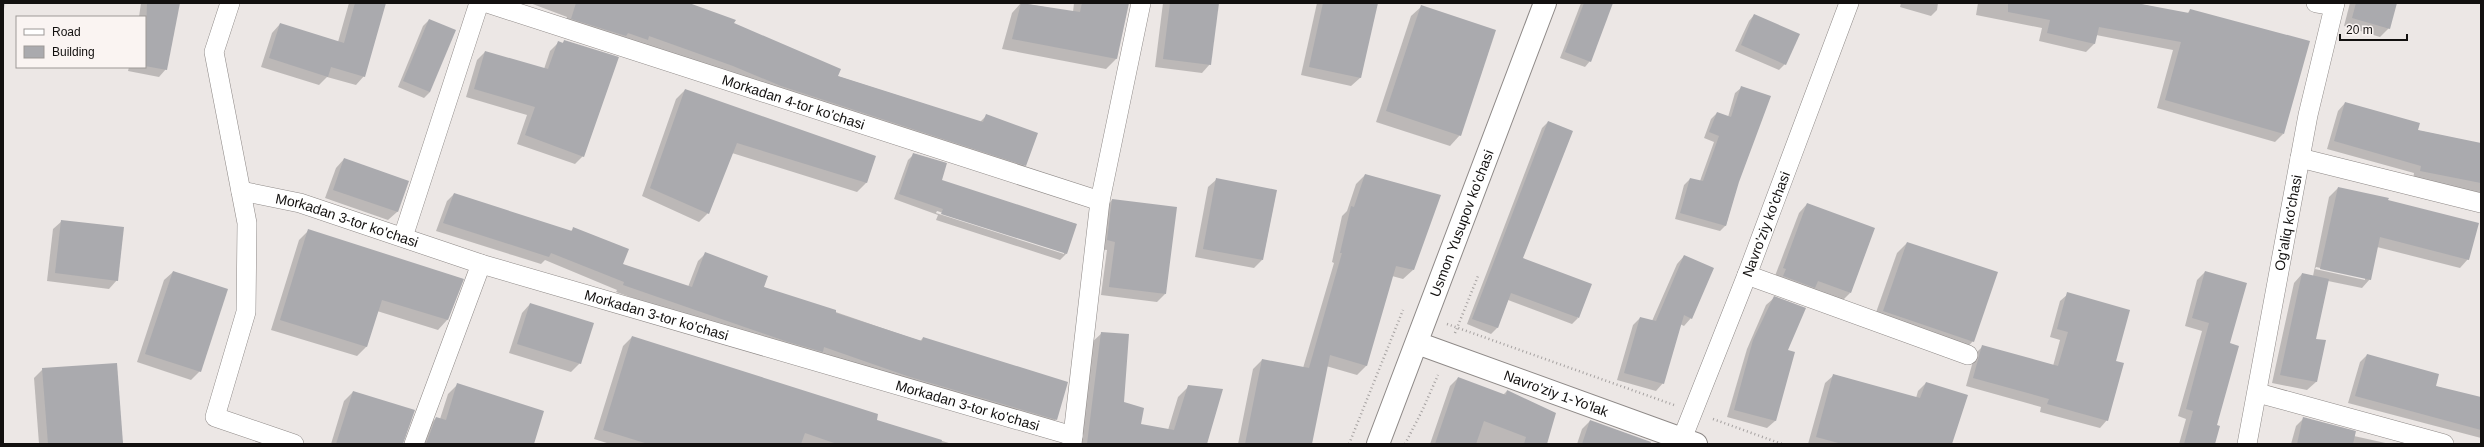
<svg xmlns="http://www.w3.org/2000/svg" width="2484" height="447" font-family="Arial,sans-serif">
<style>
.shadow{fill:#0003;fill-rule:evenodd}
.building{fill:#aaaaae}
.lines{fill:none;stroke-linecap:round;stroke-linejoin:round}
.street-casing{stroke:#8e8987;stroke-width:20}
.secondary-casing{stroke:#8e8987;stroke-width:24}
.primary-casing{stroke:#8e8987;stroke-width:24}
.path{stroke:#a5a1a0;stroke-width:2.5;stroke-dasharray:1 3;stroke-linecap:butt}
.street{stroke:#fff;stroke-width:19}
.secondary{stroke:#fff;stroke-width:22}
.primary{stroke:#fff;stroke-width:22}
.labels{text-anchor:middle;stroke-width:3.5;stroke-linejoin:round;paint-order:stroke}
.street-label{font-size:14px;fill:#12100f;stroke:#faf4f2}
</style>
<rect width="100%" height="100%" fill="#ece7e5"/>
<g class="shadow">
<polygon points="3,3 5,3 3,15"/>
<polygon points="141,3 179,3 166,69 159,77 128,71 129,67 145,67 145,17 139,17"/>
<polygon points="349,3 385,3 364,76 356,85 327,77 319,85 261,67 272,33 280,24 338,42"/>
<polygon points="530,3 687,3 837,76 980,122 987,115 1025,165 1017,173 564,26 567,17"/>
<polygon points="1021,3 1073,12 1074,3 1128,3 1116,59 1106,69 1002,49 1012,13"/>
<polygon points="1163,3 1218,3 1210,64 1202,73 1155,67"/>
<polygon points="1317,3 1377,3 1360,78 1351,86 1301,75"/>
<polygon points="1581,3 1612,3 1590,61 1585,67 1560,58"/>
<polygon points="1901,3 1938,3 1937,10 1931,16 1900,7"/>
<polygon points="1978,3 2135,3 2187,14 2190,10 2283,134 2275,142 2157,108 2173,50 2096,35 2094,44 2086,52 2039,41 2042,28 1976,15"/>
<polygon points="2350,3 2396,3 2389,28 2380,37 2344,26"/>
<polygon points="1422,6 1460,135 1450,146 1376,122 1411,16"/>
<polygon points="1754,15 1785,64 1779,70 1735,51 1749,21"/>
<polygon points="429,20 430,92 424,98 398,87 423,26"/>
<polygon points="565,41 583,156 575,164 517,144 527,115 466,97 477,60 485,52 544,69 550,51 558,43 561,44"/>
<polygon points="1741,88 1738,182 1726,225 1720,231 1675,219 1684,185 1690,179 1700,181 1714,142 1704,138 1711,119 1717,113 1728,117 1735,93"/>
<polygon points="685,90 875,157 866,183 857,192 732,153 708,213 699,222 642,196 676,99"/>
<polygon points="2345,103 2416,130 2481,144 2481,193 2413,179 2414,173 2327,149 2338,111"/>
<polygon points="1548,122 1522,259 1578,318 1572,324 1508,300 1497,328 1491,334 1467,324 1542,128"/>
<path d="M914 154 941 181 1076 224 1066 254 1060 260 936 220 938 215 894 199 908 160ZM937 211 1064 252V254L936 213Z"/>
<polygon points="344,159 407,181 397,212 388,220 325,198 336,168"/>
<polygon points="1365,175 1413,270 1403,279 1392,276 1366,366 1357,375 1326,366 1311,444 1238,444 1253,369 1262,360 1303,368 1334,263 1332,262 1342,216 1347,211 1356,184"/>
<polygon points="1217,179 1262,260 1254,268 1195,257 1208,187"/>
<path d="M2338 188 2387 201 2468 259 2460 268 2377 247 2370 279 2362 288 2328 281 2315 340 2316 382 2307 390 2272 383 2294 283 2302 274 2313 276 2329 197ZM2316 267 2365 278V280L2315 269Z"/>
<polygon points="454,194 570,232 574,228 621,264 688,287 698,261 705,254 763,287 920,341 923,338 1056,419 1049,427 780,349 616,292 617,290 545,260 541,264 436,231 447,201"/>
<polygon points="1112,200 1165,294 1157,302 1101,295 1107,250 1099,249 1104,208"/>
<polygon points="1807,204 1850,293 1842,301 1775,276 1799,213"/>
<polygon points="62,221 117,280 109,289 47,281 53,229"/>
<polygon points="308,231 462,279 447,320 438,330 377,311 366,347 357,356 271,330 299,240"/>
<polygon points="1907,243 1973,341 1963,352 1873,321 1897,253"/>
<polygon points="1684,256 1691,318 1684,326 1680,324 1663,383 1656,391 1617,380 1633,325 1640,318 1652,321 1677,264"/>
<polygon points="173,272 200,371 191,380 137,362 164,280"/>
<polygon points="2205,272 2229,344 2214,444 2179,444 2186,419 2178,416 2202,331 2185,326 2197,280"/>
<polygon points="2068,294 2115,362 2107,420 2100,428 2040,412 2041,407 1966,386 1975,354 1983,346 2053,366 2060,340 2050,337 2060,301"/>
<polygon points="1774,298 1787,350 1775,421 1767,428 1727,417 1747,349 1766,305"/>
<polygon points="530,304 580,363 571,372 509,353 522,313"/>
<polygon points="1102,333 1122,402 1140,425 1168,430 1178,397 1188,387 1206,444 1079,444 1091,343"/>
<polygon points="632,337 875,420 952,444 610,444 594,439 623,346"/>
<polygon points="2367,355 2435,386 2481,399 2481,438 2348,403 2360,362"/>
<polygon points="43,369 122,442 120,444 39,444 34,378"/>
<polygon points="1834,375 1916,398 1918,391 1926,383 1951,444 1808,444 1825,383"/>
<polygon points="1458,378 1503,395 1507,391 1546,444 1430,444 1450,386"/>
<polygon points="457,385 533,444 421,444 427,427 436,418 440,419 448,394"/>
<polygon points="353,392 403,444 331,444 344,401"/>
<polygon points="2304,418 2354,436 2390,444 2291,444 2296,426"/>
<polygon points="1590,421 1642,444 1577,444 1582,429"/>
</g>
<g class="building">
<polygon points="147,3 180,3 167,70 145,66"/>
<polygon points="355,3 386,3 365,77 331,67 328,77 269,58 280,23 344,43"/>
<polygon points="576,3 689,3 736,20 734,23 841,69 838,76 983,122 986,114 1038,133 1026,166 781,86 733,66 649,36 648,40 628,33 626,36 571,19"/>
<polygon points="1021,3 1080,12 1082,3 1129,3 1117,59 1012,39"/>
<polygon points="1170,3 1219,3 1211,65 1163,59"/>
<polygon points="1323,3 1378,3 1361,78 1309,67"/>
<polygon points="1584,3 1613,3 1591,62 1565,52"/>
<polygon points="2008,3 2136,3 2189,13 2190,9 2310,41 2284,134 2165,100 2181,42 2099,27 2095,44 2047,33 2050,20 2008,12"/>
<polygon points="2356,3 2397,3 2390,29 2352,18"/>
<polygon points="1421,5 1496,30 1461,136 1386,111"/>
<polygon points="1754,14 1800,34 1786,65 1741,45"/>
<polygon points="429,19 456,30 430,92 403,81"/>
<polygon points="564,40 619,57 584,157 525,135 535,107 474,89 485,51 548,69 558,41 563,43"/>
<polygon points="1741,86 1771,96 1739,182 1726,226 1680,213 1690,178 1703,181 1719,136 1709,132 1717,112 1731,117"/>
<polygon points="685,89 876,156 867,183 737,143 709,214 650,188"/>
<polygon points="2345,102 2420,123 2418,130 2481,143 2481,183 2420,171 2421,166 2334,141"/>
<polygon points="1548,121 1573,131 1523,258 1592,284 1579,318 1511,293 1498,328 1472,319"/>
<polygon points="913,153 947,163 942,180 1077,224 1067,254 941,214 943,209 899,194"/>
<polygon points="344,158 409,181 398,212 333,190"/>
<polygon points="1365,174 1441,195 1414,270 1396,266 1367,366 1330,355 1312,444 1245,444 1262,359 1309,368 1342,253 1340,253 1351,206 1354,207"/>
<polygon points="1216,178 1277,190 1263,260 1203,249"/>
<polygon points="2338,187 2389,198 2388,200 2479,223 2469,260 2380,237 2371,280 2320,269"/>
<polygon points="454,193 572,231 573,227 629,249 623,264 692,287 705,252 768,276 764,287 836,310 836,313 922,341 923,337 1068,382 1057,420 910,377 824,347 823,352 788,342 623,285 624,282 551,253 549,257 443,223"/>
<polygon points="1112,199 1177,207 1166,294 1109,287 1115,242 1107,240"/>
<polygon points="1807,203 1875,228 1851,293 1818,281 1815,288 1783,276 1786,269 1783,268"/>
<polygon points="61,220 124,227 118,281 55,273"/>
<polygon points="308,229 464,279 448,320 382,300 367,347 280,320"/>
<polygon points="1907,242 1998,272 1974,342 1883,311"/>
<polygon points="1684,255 1714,268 1692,319 1684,315 1664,384 1624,373 1640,317 1656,321"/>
<polygon points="173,271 228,289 201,372 145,354"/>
<polygon points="2205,271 2247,283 2230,343 2239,346 2217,425 2220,426 2215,444 2184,444 2193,411 2186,409 2209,323 2192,318"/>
<polygon points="2302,273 2329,279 2316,339 2326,340 2317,382 2280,375"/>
<polygon points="2067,292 2130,310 2116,361 2124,363 2108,421 2047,404 2049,399 1973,378 1982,345 2058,366 2068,332 2057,329"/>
<polygon points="1774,296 1806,308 1788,350 1795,352 1776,421 1734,410 1753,340"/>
<polygon points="530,303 594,323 581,364 517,344"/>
<polygon points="1101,332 1129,334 1124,402 1144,408 1141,424 1174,430 1188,385 1223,389 1207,444 1087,444"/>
<polygon points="632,336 878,414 877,420 942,440 941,444 837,444 805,433 801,444 648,444 603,430"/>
<polygon points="2367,354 2439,374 2436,386 2481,397 2481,430 2355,396"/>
<polygon points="117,363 123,443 48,444 42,368"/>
<polygon points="1833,374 1920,398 1926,382 1968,395 1952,444 1842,444 1816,437"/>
<polygon points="1458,377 1506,395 1507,390 1556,413 1547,444 1524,444 1526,437 1484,421 1476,444 1435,444"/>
<polygon points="457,383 544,411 534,444 426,444 436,417 446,420"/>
<polygon points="353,391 415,410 403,444 336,444"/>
<polygon points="2303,417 2356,431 2353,444 2297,444"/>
<polygon points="1590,420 1651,442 1650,444 1582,444"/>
</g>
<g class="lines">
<g class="street-casing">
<g id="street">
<polyline points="230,3 214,52 247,223 246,312 215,417 294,444"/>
<path id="s1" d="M487 3 1100 201"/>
<polyline points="2316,3 2334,6"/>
<polyline points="2300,158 2481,203"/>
<path id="s2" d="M241 191 300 203 481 264 1073 436"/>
<polyline points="403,237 479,3"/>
<polyline points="1747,275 1968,355"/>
<polyline points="2258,393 2444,444"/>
<polyline points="414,444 481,264"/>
<polyline points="1072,444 1100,201 1141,3"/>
<path id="s3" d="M1680 444 1747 275 1849 3"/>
<path id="s4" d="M2247 444 2308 115 2335 3"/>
</g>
</g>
<g class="secondary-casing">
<g id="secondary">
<path id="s5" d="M1417 343 1696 444"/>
</g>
</g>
<g class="primary-casing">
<g id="primary">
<path id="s6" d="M1378 444 1545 3"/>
</g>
</g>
<g class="path">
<polyline points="1447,324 1674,405"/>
<polyline points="1455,333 1478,276"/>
<polyline points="1713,419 1782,444"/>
<polyline points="1349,444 1403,310"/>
<polyline points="1405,444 1422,411 1438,375"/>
</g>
<use href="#street" class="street"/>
<use href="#secondary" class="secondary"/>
<use href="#primary" class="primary"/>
</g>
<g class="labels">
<g class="street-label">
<text dy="5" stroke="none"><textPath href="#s1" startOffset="322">Morkadan 4-tor ko'chasi</textPath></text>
<text dy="5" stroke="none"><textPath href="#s2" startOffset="110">Morkadan 3-tor ko'chasi</textPath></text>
<text dy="5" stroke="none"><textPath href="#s4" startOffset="225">Og'aliq ko'chasi</textPath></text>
<text dy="5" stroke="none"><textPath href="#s6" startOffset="236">Usmon Yusupov ko'chasi</textPath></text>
<text dy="5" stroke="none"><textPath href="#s3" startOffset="236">Navro'ziy ko'chasi</textPath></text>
<text dy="5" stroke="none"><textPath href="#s2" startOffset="434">Morkadan 3-tor ko'chasi</textPath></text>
<text dy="5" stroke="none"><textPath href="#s5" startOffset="148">Navro'ziy 1-Yo'lak</textPath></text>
<text dy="5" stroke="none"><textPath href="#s2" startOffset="758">Morkadan 3-tor ko'chasi</textPath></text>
</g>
</g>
<rect width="2484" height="447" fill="none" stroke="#12100f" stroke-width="8"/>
<rect x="16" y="16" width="130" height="52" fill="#faf4f2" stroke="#9d9997"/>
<rect x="24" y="29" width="20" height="6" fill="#ffffff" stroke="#9d9997"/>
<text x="52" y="36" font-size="12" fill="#12100f">Road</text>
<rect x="24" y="46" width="20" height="12" fill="#aaaaae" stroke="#9d9997"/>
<text x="52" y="56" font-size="12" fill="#12100f">Building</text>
<path d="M2340 34v6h67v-6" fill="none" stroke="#12100f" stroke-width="2"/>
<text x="2346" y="34" font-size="12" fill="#12100f" stroke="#faf4f2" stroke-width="3" paint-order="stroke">20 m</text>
</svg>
